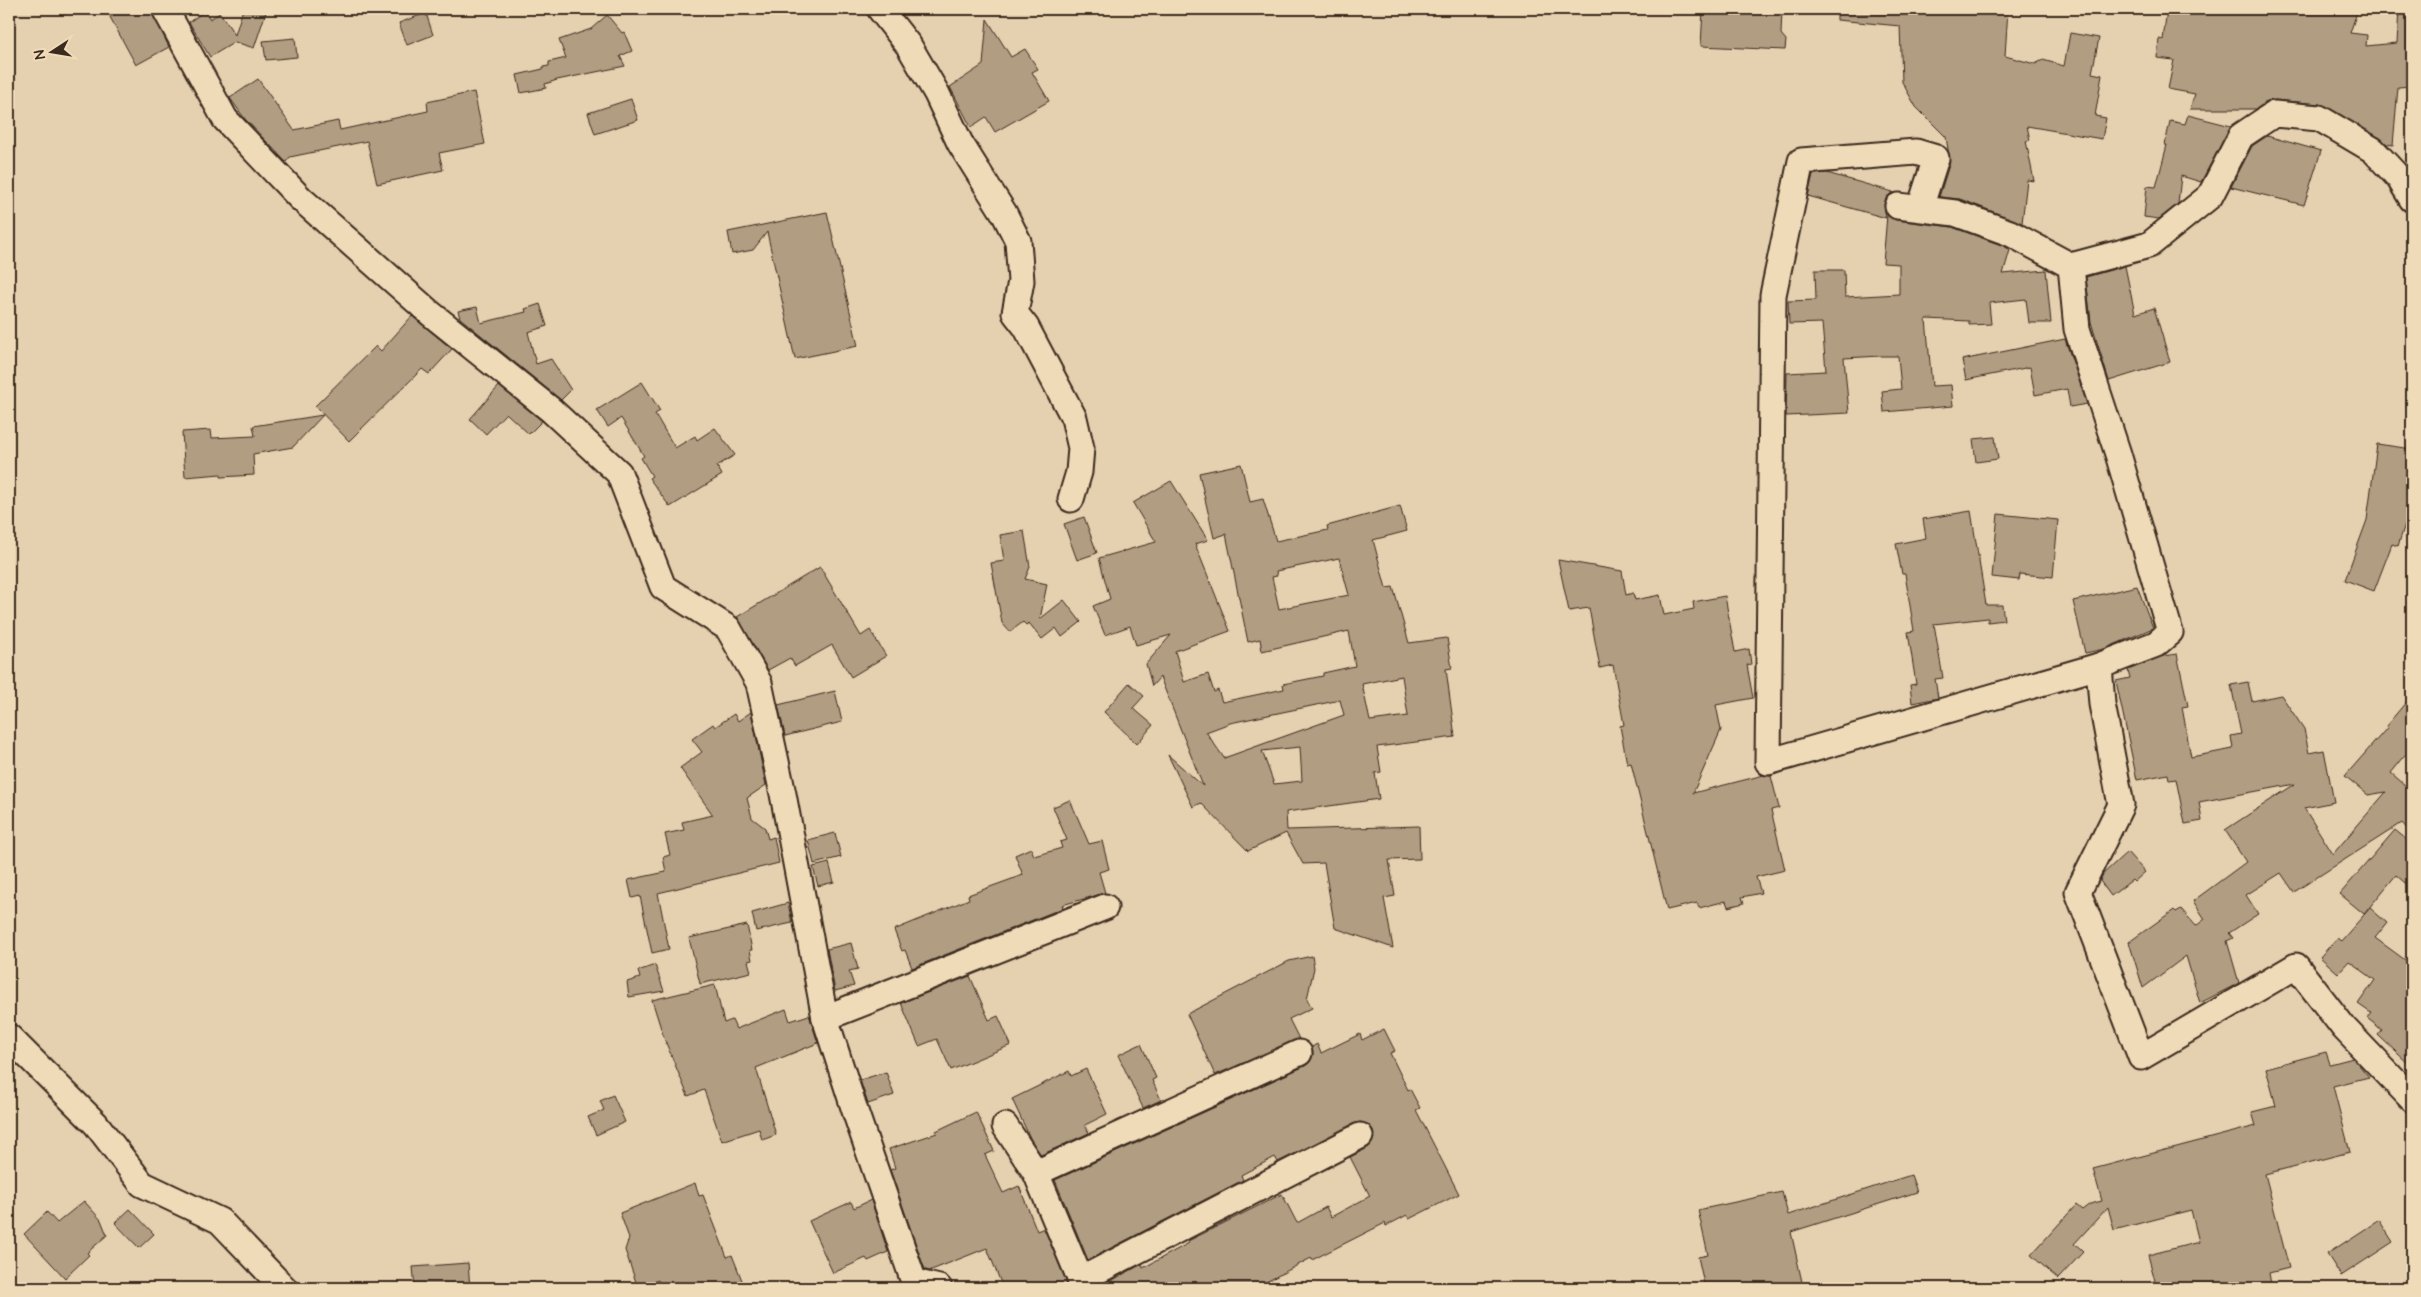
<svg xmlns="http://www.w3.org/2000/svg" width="2421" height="1297" font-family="'Architects Daughter',sans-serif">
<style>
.building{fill:#b19d82;stroke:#3b2a1e;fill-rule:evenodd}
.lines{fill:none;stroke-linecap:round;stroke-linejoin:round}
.minor-casing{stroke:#3b2a1e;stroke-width:29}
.minor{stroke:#f0dbb9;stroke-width:25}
</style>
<rect width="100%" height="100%" fill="#e5d0b0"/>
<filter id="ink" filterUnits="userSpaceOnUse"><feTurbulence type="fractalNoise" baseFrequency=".02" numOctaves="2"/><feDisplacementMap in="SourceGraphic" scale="10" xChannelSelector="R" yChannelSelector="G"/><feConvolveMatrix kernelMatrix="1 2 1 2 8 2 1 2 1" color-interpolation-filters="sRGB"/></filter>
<g filter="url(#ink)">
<g class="building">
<polygon points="125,9 151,9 169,47 136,65 110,17"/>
<polygon points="243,9 255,9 266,12 254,48 235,42 210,57 189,22 205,11 210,19 220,13 235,35"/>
<polygon points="1703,9 1782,9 1781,34 1786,40 1785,50 1701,46"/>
<polygon points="1837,9 2008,9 2005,56 2035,64 2043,60 2064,66 2070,33 2099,38 2092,73 2102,75 2095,116 2106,118 2102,139 2027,126 2030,140 2026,141 2034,181 2027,180 2022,223 1960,199 1939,197 1950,162 1946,137 1916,107 1902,82 1900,26 1837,20"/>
<polygon points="2167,9 2358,9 2350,33 2367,35 2366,46 2397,43 2399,9 2412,9 2412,86 2398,87 2393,145 2387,144 2380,138 2320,104 2275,100 2266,102 2256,109 2190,109 2195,94 2168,89 2174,60 2157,58 2159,39 2163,40"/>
<polygon points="426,13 433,35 407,45 399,23"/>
<polygon points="607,15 622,33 624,32 632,51 620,56 625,66 557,80 545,84 546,88 521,93 517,75 543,69 543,67 549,66 549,62 566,58 559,40 591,29"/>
<polygon points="987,19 1011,57 1025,49 1038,69 1032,72 1049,101 995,132 986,117 971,127 950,87 983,65"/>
<polygon points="295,38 297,57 266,60 263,41"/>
<polygon points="258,79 294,130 338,121 340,130 428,111 427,102 474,92 485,144 439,153 443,170 377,184 367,141 290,157 286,162 245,119 230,98"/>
<polygon points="631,99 638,120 595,134 588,113"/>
<polygon points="2188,115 2231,126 2201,182 2181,176 2178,204 2159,219 2144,217 2147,186 2156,187 2167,145 2165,145 2170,121 2185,124"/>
<polygon points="2267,136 2321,151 2304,205 2231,187 2252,146"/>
<polygon points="1827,173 1893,192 1887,197 1884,204 1886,218 1808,196 1813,174"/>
<polygon points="827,212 858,346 795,359 767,232 753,250 732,254 728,232"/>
<polygon points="1887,215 1896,220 1952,227 2004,246 2010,250 2003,274 2046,270 2051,323 2029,323 2026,299 1989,303 1991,324 1969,325 1969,321 1926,319 1932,386 1951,385 1953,406 1884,412 1882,391 1901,389 1898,356 1881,356 1844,358 1849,413 1786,416 1787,373 1826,371 1822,323 1789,324 1788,301 1816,300 1815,270 1844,270 1845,297 1899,294 1899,264 1883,263"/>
<polygon points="2125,266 2135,314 2154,308 2170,362 2109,381 2091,322 2086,277"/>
<polygon points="540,304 547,326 528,332 536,364 551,359 571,390 561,400 460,318 458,311 477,307 481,323 526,312 525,309"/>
<polygon points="412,316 452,349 429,374 422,369 349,441 315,406 376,346 381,351"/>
<polygon points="2065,339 2087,404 2070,407 2067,389 2035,395 2030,367 1966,380 1962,360"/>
<polygon points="642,382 660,411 655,414 675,448 695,436 697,440 715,428 735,455 717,466 722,475 670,507 649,478 652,476 641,458 644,456 621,418 608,427 597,410"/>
<polygon points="499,386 542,421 529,434 506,413 486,434 470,419"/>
<polygon points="323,415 293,447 253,454 254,475 221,477 221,474 185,477 182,432 211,430 212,438 255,436 253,426"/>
<polygon points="1995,437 1998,459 1976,462 1973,439"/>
<polygon points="2377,444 2412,449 2412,525 2405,524 2398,546 2392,544 2374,591 2345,580 2367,520"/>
<path d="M1241 464 1250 502 1263 499 1276 541 1328 530 1327 526 1400 506 1407 531 1373 540 1386 588 1393 587 1409 643 1447 638 1452 668 1446 669 1455 737 1377 747 1381 772 1375 773 1379 799 1286 812 1287 830 1419 826 1420 859 1389 860 1395 896 1384 898 1393 948 1335 928 1324 863 1303 864 1286 833 1248 851 1201 803 1193 807 1168 755 1203 786 1160 677 1152 686 1146 664 1171 635 1136 645 1130 626 1105 635 1093 606 1110 599 1099 558 1156 542 1133 503 1171 481 1208 540 1195 544 1230 631 1175 651 1184 682 1208 674 1214 692 1218 690 1222 702 1284 689 1283 684 1323 676V673L1355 666 1349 631 1262 651 1260 639 1248 642 1226 534 1214 538 1199 473ZM1339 558 1349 595 1279 609 1272 577 1277 576 1276 571ZM1402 676 1408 716 1370 721 1362 684ZM1340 700 1344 715 1224 758 1206 732 1230 723ZM1300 747 1302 781 1274 784 1262 751Z"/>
<polygon points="1971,511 1986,605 2002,605 2004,620 1988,622 1988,618 1934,624 1943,678 1935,679 1938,698 1912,703 1910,685 1916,684 1908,632 1914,631 1905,574 1902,574 1896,544 1926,538 1923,519"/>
<polygon points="1998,514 2058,520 2053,577 2020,574 2019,580 1992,577"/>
<polygon points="1084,517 1097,553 1077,560 1064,524"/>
<polygon points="1024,531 1030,567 1025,579 1047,584 1040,619 1064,600 1081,622 1062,637 1056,628 1042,639 1029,623 1026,625 1023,622 1010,632 1002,623 991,563 1004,561 1000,535"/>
<polygon points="1558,560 1622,571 1626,595 1633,593 1635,600 1660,595 1664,615 1694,609 1693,602 1725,596 1735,652 1749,649 1751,664 1747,665 1753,698 1716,705 1721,730 1693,793 1764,775 1771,776 1779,808 1771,810 1785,870 1756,877 1761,893 1742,897 1744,903 1728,907 1726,901 1699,908 1697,903 1667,910 1631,763 1627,764 1620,726 1624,725 1613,665 1600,668 1589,608 1569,611"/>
<polygon points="820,567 861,636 870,630 886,656 851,677 832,645 795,666 790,658 768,670 737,617"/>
<polygon points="2137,586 2153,628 2104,649 2085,653 2073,601"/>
<polygon points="2177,654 2188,706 2182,707 2191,757 2233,749 2231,736 2241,734 2231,685 2248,682 2252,701 2281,695 2304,729 2309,753 2324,750 2334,802 2304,808 2333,854 2386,792 2368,795 2345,776 2387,728 2386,726 2412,695 2412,747 2391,773 2412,791 2412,834 2402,823 2294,892 2281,873 2246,895 2258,914 2229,933 2233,938 2227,941 2239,983 2200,1003 2186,956 2143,988 2129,942 2174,910 2176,912 2181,909 2196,926 2205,919 2193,901 2246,862 2225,830 2295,784 2199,802 2202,821 2185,824 2176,779 2169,780 2168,774 2137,780 2116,681 2130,678 2128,670 2163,656"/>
<polygon points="1129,683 1144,696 1133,708 1153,725 1137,744 1104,712"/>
<polygon points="835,691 842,722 785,736 778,705"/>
<polygon points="751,712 766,785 747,798 752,818 765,828 768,839 774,837 779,863 658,893 669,949 652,953 640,896 632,898 628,880 666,872 663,857 670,855 665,834 684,830 682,822 713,815 680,768 702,752 692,739 713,724 715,727 734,714 738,721"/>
<polygon points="1070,800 1089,844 1102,841 1109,869 1099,872 1105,893 1062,905 1063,908 912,968 905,950 902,951 894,930 969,899 968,895 1023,875 1015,855 1031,848 1034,856 1062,848 1060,842 1067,840 1053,807"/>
<polygon points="2395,830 2412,844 2412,889 2396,875 2364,914 2340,894"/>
<polygon points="835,833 841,857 814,864 808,840"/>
<polygon points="2127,852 2145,872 2134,882 2132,880 2111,896 2100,881 2103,874"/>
<polygon points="829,863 834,882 818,886 813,867"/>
<polygon points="788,903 792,923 756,931 752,913"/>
<polygon points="2370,908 2387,923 2375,938 2412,965 2412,1067 2378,1035 2382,1030 2367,1018 2371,1013 2358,1004 2375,980 2349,961 2338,973 2320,957 2337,938 2341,941"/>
<polygon points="747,925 752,950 750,950 752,960 748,961 751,972 700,984 689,938"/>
<polygon points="851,943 858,969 849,971 854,986 835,991 827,949"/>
<polygon points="1312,956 1314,968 1307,999 1312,1008 1289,1019 1299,1039 1215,1075 1187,1014 1289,961"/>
<polygon points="655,965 664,991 629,997 627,982 640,978 638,971"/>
<polygon points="970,976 989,1020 998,1016 1011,1045 951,1070 937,1039 919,1046 901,1003"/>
<polygon points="715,985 724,1023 732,1020 736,1029 786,1009 790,1021 809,1015 818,1043 756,1068 776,1135 762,1140 759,1129 722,1141 704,1090 688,1096 664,1038 652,1000"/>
<polygon points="1384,1029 1395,1051 1390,1053 1408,1090 1410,1089 1420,1108 1416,1110 1459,1194 1409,1219 1407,1215 1386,1226 1385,1223 1312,1260 1311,1258 1255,1288 1098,1288 1142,1264 1143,1268 1189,1243 1188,1241 1282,1194 1297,1223 1326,1207 1331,1217 1370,1196 1350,1157 1367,1148 1374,1137 1373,1130 1368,1124 1360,1122 1278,1162 1275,1157 1241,1175 1243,1180 1088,1260 1055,1180 1305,1066 1310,1062 1313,1055 1312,1047 1317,1044 1321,1053 1360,1034 1362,1040"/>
<polygon points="1141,1044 1156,1078 1152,1080 1161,1100 1143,1108 1118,1055"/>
<polygon points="2326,1052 2330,1064 2353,1058 2369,1077 2333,1086 2350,1152 2265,1174 2289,1268 2269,1273 2271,1284 2254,1288 2157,1288 2148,1255 2199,1242 2191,1210 2114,1230 2108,1207 2074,1244 2083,1252 2058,1279 2031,1255 2076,1205 2082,1210 2090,1204 2102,1201 2093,1169 2256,1126 2252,1112 2276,1106 2266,1068"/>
<polygon points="1086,1069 1107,1114 1085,1125 1089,1133 1041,1155 1031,1140 1012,1099 1069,1071 1071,1076"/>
<polygon points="886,1072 894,1095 868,1104 860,1080"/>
<polygon points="613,1095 625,1122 596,1135 588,1117 604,1110 600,1101"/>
<polygon points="976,1112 994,1151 985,1155 1003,1193 1019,1186 1037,1231 1044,1228 1069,1288 1003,1288 987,1248 929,1271 926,1270 923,1265 890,1170 895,1168 889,1149 937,1133 936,1131"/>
<polygon points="1911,1175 1917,1192 1791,1232 1802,1282 1795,1283 1796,1288 1705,1288 1698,1257 1708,1255 1698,1210 1782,1192 1788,1215"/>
<polygon points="695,1183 699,1196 703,1195 727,1257 732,1255 745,1288 661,1288 658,1280 638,1288 625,1250 629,1238 620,1213"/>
<polygon points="871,1200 888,1252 868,1261 866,1258 833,1273 809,1221 851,1202 854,1208"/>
<polygon points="84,1201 101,1220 107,1235 87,1253 89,1255 65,1278 24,1234 47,1212 57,1223"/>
<polygon points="130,1209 154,1234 139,1248 115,1223"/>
<polygon points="2379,1220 2393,1242 2341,1276 2327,1254"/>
<polygon points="468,1263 470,1288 415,1288 413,1267"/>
</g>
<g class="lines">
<g class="minor-casing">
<g id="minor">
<polyline points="165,9 225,119 300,198 430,313 551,410 619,473 663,587 728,628 759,683 783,794 825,1018 856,1114 914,1282 939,1288"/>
<polyline points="880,9 909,46 937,94 960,143 1004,213 1018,241 1021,281 1015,313 1026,327 1074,418 1081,448 1079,472 1071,499"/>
<polyline points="1898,206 1955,213 2010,233 2071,266 2077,329 2118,454 2170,632 2156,644 2099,666 2102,704 2121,805 2078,892 2141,1057 2296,966 2344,1028 2412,1099"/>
<polyline points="1920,208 1936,158 1916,152 1801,161 1773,295 1768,762 2099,666"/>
<polyline points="2071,266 2149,245 2210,196 2241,136 2274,114 2319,118 2373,150 2399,178 2412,199"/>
<polyline points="825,1018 1105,907"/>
<polyline points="9,1037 96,1124 142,1184 220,1221 284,1288"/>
<polyline points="1005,1126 1036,1173 1084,1288"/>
<polyline points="1036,1173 1299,1053"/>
<polyline points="1080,1280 1360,1136"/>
</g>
</g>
<use href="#minor" class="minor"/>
</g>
</g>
<rect width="2421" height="1297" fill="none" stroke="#f0dbb9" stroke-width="30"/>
<rect x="15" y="15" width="2391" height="1267" fill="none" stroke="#3b2a1e" stroke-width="2" filter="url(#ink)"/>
<g transform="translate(52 52) rotate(258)" stroke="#f0dbb9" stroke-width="4" paint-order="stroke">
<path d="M0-4L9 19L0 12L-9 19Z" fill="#3b2a1e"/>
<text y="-8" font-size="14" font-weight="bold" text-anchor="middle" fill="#3b2a1e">N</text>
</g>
</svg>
